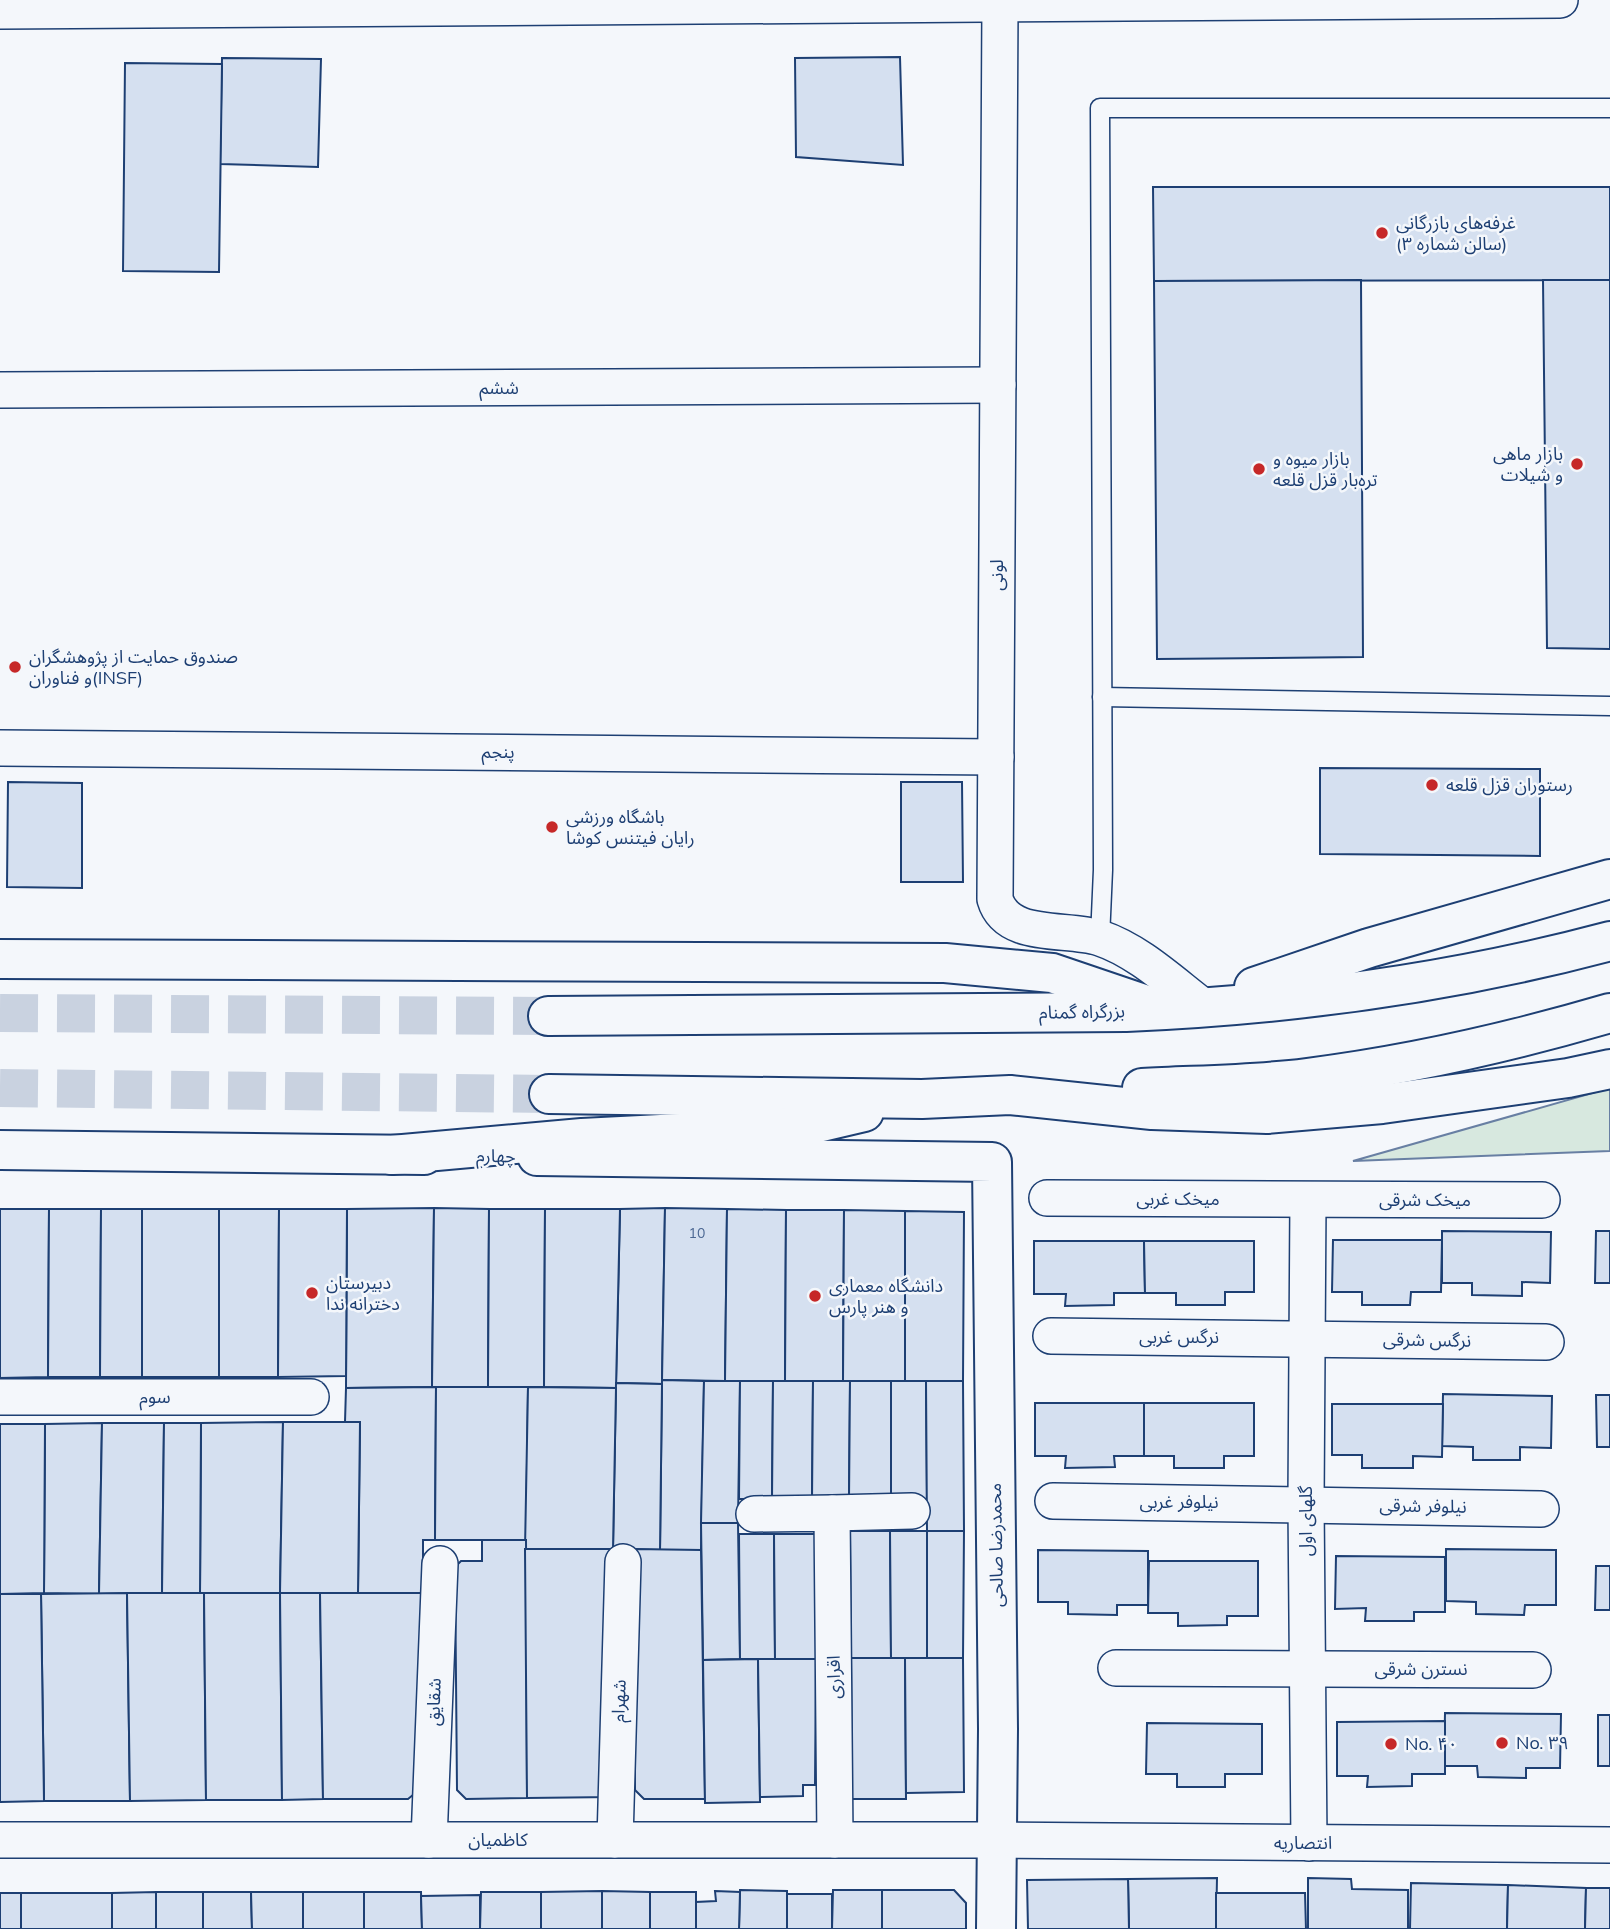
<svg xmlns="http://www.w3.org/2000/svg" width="1610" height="1929" font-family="Mulish,'Noto Sans Arabic',sans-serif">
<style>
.green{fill:#d7e8df;stroke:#687fa3;stroke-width:2}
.building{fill:#d5e0f0;stroke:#1d3f73;stroke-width:2}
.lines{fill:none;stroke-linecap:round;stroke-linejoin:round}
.trunk-tunnel{stroke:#c9d2e0;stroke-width:38;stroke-dasharray:38 19;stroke-linecap:butt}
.service-casing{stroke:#1d3f73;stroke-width:21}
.minor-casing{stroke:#1d3f73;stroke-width:38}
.tertiary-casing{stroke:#1d3f73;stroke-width:42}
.trunk-casing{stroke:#1d3f73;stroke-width:42}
.service{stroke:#f4f7fb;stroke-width:18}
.minor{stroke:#f4f7fb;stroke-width:35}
.tertiary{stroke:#f4f7fb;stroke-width:38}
.trunk{stroke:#f4f7fb;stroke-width:38}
.poi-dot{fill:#c62828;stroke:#f4f7fb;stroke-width:2.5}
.labels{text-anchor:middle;stroke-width:5;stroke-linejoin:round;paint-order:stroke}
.number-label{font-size:14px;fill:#4b6792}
.poi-label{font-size:18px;fill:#1d3f73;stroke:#f4f7fb;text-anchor:start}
.street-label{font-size:18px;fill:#1d3f73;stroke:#f4f7fb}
</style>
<rect width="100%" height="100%" fill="#f4f7fb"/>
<polygon class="green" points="1610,1088 1610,1151 1353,1161"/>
<g class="building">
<polygon points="900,57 903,165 796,157 795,58"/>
<polygon points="222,58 321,59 318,167 220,164"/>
<polygon points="125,63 222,64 219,272 123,271"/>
<polygon points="1153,187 1610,187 1610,280 1154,281"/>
<polygon points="1361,280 1363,657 1157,659 1154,281"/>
<polygon points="1543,280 1610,280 1610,649 1547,648"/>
<polygon points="1320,768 1540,769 1540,856 1320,854"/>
<polygon points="8,782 82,783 82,888 7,887"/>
<polygon points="901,782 962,782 963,882 901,882"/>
<polygon points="434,1208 432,1387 346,1388 347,1209"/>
<polygon points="434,1208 489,1209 488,1387 432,1387"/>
<polygon points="665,1208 662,1384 616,1383 620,1209"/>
<polygon points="665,1208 727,1209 725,1381 662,1380"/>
<polygon points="0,1209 49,1209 48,1377 0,1378"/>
<polygon points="49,1209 101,1209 100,1377 48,1377"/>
<polygon points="101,1209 142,1209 142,1377 100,1377"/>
<rect x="142" y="1209" width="77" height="168"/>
<polygon points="219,1209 279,1209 278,1377 219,1377"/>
<polygon points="279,1209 347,1209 346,1376 278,1377"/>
<polygon points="489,1209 545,1209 544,1387 488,1387"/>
<polygon points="545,1209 620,1209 616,1388 544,1387"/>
<polygon points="727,1209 786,1210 785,1382 725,1381"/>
<polygon points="786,1210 844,1210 843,1381 785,1382"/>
<polygon points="844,1210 905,1211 905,1381 843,1381"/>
<polygon points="905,1211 964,1212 963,1381 905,1381"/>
<polygon points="1442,1231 1551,1232 1550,1283 1522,1282 1522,1296 1472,1295 1472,1283 1442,1283"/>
<polygon points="1596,1231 1610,1231 1610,1283 1595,1283"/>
<polygon points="1333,1240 1442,1240 1441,1292 1411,1292 1410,1305 1362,1305 1362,1292 1332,1292"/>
<polygon points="1034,1241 1144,1241 1145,1293 1114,1293 1114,1305 1065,1306 1066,1294 1034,1294"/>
<polygon points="1144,1241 1254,1241 1254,1292 1225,1292 1225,1305 1176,1305 1176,1293 1145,1293"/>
<polygon points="662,1380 704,1381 701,1550 660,1550"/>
<polygon points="704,1381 740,1381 738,1523 701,1523"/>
<polygon points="740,1381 773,1381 772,1499 739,1499"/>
<polygon points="773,1381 813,1381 812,1500 772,1499"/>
<polygon points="813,1381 850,1381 849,1500 812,1500"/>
<polygon points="850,1381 891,1381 891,1499 849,1500"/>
<polygon points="891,1381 926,1381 927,1499 891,1499"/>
<polygon points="926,1381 963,1381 964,1531 927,1531"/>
<polygon points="616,1383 662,1384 660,1550 613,1549"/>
<polygon points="436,1387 435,1540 423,1540 423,1593 358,1593 360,1422 345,1422 346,1388"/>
<polygon points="436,1387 528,1387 526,1540 435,1540"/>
<polygon points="528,1387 616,1388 613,1549 525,1549"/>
<polygon points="1443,1394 1552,1396 1551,1448 1520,1447 1520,1460 1473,1460 1473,1447 1442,1446"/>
<polygon points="1596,1395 1610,1395 1610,1447 1597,1447"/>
<polygon points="1035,1403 1144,1403 1144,1456 1114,1456 1115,1467 1065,1468 1066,1456 1035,1456"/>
<polygon points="1144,1403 1254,1403 1254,1456 1224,1456 1224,1468 1174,1468 1174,1456 1144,1456"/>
<polygon points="1332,1404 1443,1404 1442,1457 1413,1456 1413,1468 1362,1468 1362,1455 1332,1455"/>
<polygon points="283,1422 280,1593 200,1593 201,1423"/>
<polygon points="283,1422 360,1422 358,1593 280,1593"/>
<polygon points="102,1423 99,1594 44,1593 45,1424"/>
<polygon points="102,1423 164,1423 162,1593 99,1594"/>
<polygon points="164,1423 201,1423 200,1593 162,1593"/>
<polygon points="0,1424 45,1424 44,1593 0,1594"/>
<polygon points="701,1523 738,1523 740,1659 703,1660"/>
<polygon points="850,1531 890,1531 891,1658 851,1658"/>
<polygon points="890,1531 927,1531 927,1658 891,1658"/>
<polygon points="927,1531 964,1531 963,1658 927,1658"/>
<polygon points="739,1534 774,1534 775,1659 740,1659"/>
<polygon points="774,1534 816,1534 816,1659 775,1659"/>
<polygon points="482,1540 526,1540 527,1798 466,1799 457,1790 455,1567 461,1561 482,1561"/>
<polygon points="525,1549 610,1549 613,1797 527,1798"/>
<polygon points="634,1549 701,1550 705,1799 644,1799 635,1790"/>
<polygon points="1446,1549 1556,1550 1556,1605 1525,1605 1524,1615 1476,1614 1476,1602 1446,1601"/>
<polygon points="1038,1550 1148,1551 1148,1605 1117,1605 1117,1615 1068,1614 1068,1602 1038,1602"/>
<polygon points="1336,1556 1445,1557 1445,1612 1414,1612 1414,1621 1365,1621 1366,1608 1335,1609"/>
<polygon points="1149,1561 1258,1561 1258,1616 1227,1616 1227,1625 1178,1626 1178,1613 1148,1613"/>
<polygon points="1596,1566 1610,1566 1610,1610 1595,1610"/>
<polygon points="127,1593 130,1801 44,1801 41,1594"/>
<polygon points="127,1593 204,1593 206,1800 130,1801"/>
<polygon points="204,1593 280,1593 282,1800 206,1800"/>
<polygon points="280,1593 320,1593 323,1799 282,1800"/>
<polygon points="320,1593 423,1593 419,1790 408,1799 323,1799"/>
<polygon points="0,1594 41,1594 44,1801 0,1802"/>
<polygon points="851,1658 905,1658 906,1799 852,1799"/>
<polygon points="905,1658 963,1658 964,1792 906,1793"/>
<polygon points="758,1659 760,1802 705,1803 703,1660"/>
<polygon points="758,1659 816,1659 815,1785 803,1785 803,1796 760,1797"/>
<polygon points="1445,1713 1561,1714 1560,1768 1526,1768 1526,1778 1478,1777 1477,1766 1444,1766"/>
<rect x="1598" y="1715" width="12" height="51"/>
<polygon points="1445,1721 1445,1774 1412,1774 1412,1786 1367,1787 1368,1776 1337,1776 1337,1722"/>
<polygon points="1147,1723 1262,1724 1262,1774 1225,1774 1225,1787 1177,1787 1177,1774 1146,1774"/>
<polygon points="1217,1878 1216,1929 1129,1929 1128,1879"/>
<polygon points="1308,1878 1351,1879 1352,1889 1408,1890 1408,1929 1308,1929"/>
<polygon points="1128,1879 1129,1929 1028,1929 1027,1880"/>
<polygon points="1411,1883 1508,1885 1507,1929 1410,1929"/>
<polygon points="1508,1885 1586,1888 1585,1929 1507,1929"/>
<polygon points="1586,1888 1610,1888 1610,1929 1585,1929"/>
<polygon points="740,1890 787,1891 787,1929 739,1929"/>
<polygon points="833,1890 882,1890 882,1929 832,1929"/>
<polygon points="882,1890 954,1890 966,1903 966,1929 882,1929"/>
<polygon points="602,1891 602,1929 541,1929 541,1892"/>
<polygon points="602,1891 650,1892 650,1929 602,1929"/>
<polygon points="715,1891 740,1892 739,1929 696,1929 696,1902 716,1901"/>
<polygon points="156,1892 156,1929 112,1929 112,1893"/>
<rect x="156" y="1892" width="47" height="37"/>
<polygon points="203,1892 251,1892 252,1929 203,1929"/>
<polygon points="251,1892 303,1892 303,1929 252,1929"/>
<rect x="303" y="1892" width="61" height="37"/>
<polygon points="364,1892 421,1892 422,1929 364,1929"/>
<polygon points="481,1892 541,1892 541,1929 480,1929"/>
<rect x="650" y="1892" width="46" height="37"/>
<rect x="0" y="1893" width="21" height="36"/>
<rect x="21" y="1893" width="91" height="36"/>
<polygon points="1216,1893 1305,1893 1306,1929 1216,1929"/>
<rect x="787" y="1894" width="45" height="35"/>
<polygon points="480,1895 480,1929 422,1929 421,1896"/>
</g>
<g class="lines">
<g class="trunk-tunnel">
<polyline points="0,1013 548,1016"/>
<polyline points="0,1088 549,1094"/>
</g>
<g class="service-casing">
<g id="service">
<polyline points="1102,697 1610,706"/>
<polyline points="1100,938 1103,870 1100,108 1610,108"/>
</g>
</g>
<g class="minor-casing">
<g id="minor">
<path d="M1000 4 995 899C1007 940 1066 927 1100 938 1139 951 1173 984 1205 1008"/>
<polyline points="0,11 1560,0"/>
<polyline points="0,390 998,385"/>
<polyline points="0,748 996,757"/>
<polyline points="1047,1198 1542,1200"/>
<polyline points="1308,1200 1306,1503 1309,1843"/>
<polyline points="1051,1336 1546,1342"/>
<polyline points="0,1397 311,1397"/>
<polyline points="1053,1501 1541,1509"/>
<polyline points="832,1513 912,1511"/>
<polyline points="754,1514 832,1513 835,1840"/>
<polyline points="1116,1668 1533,1670"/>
<polyline points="0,1840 996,1840 1610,1845"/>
<polyline points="429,1840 440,1564"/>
<polyline points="615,1840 623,1562"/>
</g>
</g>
<g class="tertiary-casing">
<g id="tertiary">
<polyline points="0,1150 424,1155"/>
<polyline points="537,1156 992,1162 998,1729 996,1929"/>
</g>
</g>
<g class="trunk-casing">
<g id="trunk">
<polyline points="0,959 945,963 1052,973 1161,1010"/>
<polyline points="1254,987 1369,948 1610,879"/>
<path d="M548 1016 1126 1012C1289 1005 1453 983 1610 941"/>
<path d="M1142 1088C1196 1085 1253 1085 1307 1078 1410 1065 1511 1042 1610 1013"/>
<polyline points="549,1094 922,1099 1010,1095 1152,1110 1267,1114 1382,1104 1568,1078 1610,1069"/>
<polyline points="392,1155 582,1138 800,1127 864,1112"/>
</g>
</g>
<use href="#service" class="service"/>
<use href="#minor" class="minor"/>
<use href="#tertiary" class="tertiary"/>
<use href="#trunk" class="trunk"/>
</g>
<g class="poi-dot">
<circle cx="1382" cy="233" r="7"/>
<circle cx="1577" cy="464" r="7"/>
<circle cx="1259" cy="469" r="7"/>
<circle cx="15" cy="667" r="7"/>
<circle cx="1432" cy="785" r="7"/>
<circle cx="552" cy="827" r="7"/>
<circle cx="312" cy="1293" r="7"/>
<circle cx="815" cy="1296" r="7"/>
<circle cx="1502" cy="1743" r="7"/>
<circle cx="1391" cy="1744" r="7"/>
</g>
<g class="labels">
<g class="number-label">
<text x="697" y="1238">10</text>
</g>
<g class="poi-label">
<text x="1396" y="229">غرفه‌های بازرگانی<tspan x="1396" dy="21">(سالن شماره ۳)</tspan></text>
<text x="1563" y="460" text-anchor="end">بازار ماهی<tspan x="1563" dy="21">و شیلات</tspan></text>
<text x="1273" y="465">بازار میوه و<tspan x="1273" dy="21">تره‌بار قزل قلعه</tspan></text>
<text x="29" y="663">صندوق حمایت از پژوهشگران<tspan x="29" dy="21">و فناوران(INSF)</tspan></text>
<text x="1446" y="791">رستوران قزل قلعه</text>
<text x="566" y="823">باشگاه ورزشی<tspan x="566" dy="21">رایان فیتنس کوشا</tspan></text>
<text x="326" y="1289">دبیرستان<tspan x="326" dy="21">دخترانه ندا</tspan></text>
<text x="829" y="1292">دانشگاه معماری<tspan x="829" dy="21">و هنر پارس</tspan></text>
<text x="1516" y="1749">No. ۳۹</text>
<text x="1405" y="1750">No. ۴۰</text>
</g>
<g class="street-label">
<text x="499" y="394">ششم</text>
<text transform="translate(997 575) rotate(-90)" y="6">لونی</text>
<text x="498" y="758">پنجم</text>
<text transform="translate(1082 1012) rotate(-1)" y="6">بزرگراه گمنام</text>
<text transform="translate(496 1156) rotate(1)" y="6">چهارم</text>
<text x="1178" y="1205">میخک غربی</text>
<text x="1425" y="1206">میخک شرقی</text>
<text x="1179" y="1343">نرگس غربی</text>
<text transform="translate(1427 1340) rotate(1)" y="6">نرگس شرقی</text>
<text x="155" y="1403">سوم</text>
<text x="1179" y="1508">نیلوفر غربی</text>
<text transform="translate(1423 1506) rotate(1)" y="6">نیلوفر شرقی</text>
<text transform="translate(1306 1521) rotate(-90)" y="6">گلهای اول</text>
<text transform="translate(996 1545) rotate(-91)" y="6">محمدرضا صالحی</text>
<text x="1421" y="1675">نسترن شرقی</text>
<text transform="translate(834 1677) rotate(-91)" y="6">اقراری</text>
<text transform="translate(619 1701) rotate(-88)" y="6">شهرام</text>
<text transform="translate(434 1702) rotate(-88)" y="6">شقایق</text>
<text x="498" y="1846">کاظمیان</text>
<text x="1303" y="1849">انتصاریه</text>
</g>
</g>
</svg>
